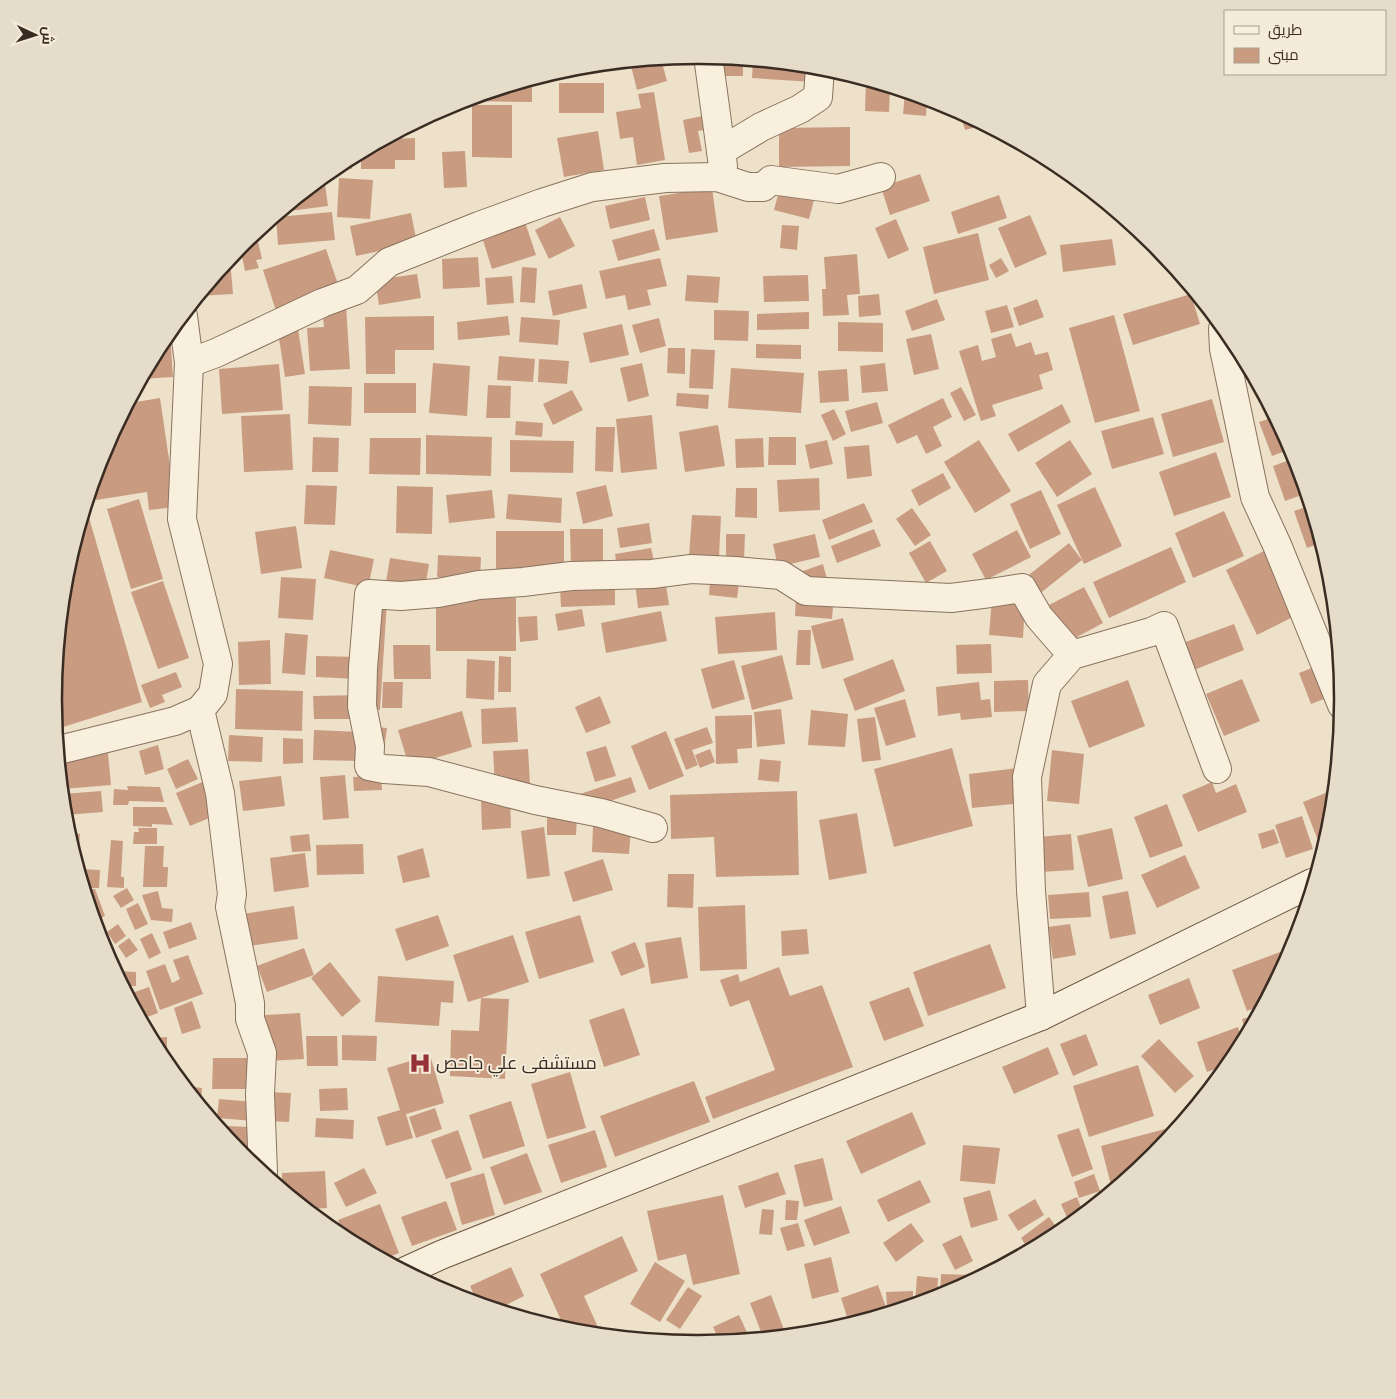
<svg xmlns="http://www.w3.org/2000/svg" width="1396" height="1399" font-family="'PT Serif',Cairo,serif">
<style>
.building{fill:#c99c82}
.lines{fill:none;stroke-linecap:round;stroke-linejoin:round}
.minor-casing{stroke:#89735f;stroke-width:30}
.secondary-casing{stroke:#6b5542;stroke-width:30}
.minor{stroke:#f8efdd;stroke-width:28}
.secondary{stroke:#f8efdd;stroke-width:28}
.labels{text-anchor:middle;stroke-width:4;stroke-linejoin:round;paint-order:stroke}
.poi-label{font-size:18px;fill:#3a2c22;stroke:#f4ebd9;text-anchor:start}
.rim{fill:none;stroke:#3a2c22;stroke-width:2.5}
</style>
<rect width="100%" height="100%" fill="#ede1ca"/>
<g class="building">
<polygon points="715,57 743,60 743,76 715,76"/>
<polygon points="661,59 667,81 637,90 630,62"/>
<polygon points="753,61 814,67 813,82 752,78"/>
<polygon points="586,66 586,74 551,75 573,68"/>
<polygon points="866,80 890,88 889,112 865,111"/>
<polygon points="529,81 532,81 532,102 463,101"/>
<rect x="559" y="83" width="45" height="30"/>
<polygon points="654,92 665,160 637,165 633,137 620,139 616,112 641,108 638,94"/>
<polygon points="905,92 927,99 926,116 903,114"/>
<polygon points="472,105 512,105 512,158 472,157"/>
<polygon points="960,113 984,125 965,130"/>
<polygon points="712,114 715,128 698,131 702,151 689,153 683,120"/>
<polygon points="850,127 850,166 779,167 779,128"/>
<polygon points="598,131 604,170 564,177 557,138"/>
<polygon points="415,138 415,160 395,160 395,169 361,169 361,153 387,139"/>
<polygon points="465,151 467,187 444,188 442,152"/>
<polygon points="353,157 352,169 336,167 340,164"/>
<polygon points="920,174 930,201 890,215 881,187"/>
<polygon points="324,177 328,206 282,212 322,179"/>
<polygon points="339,178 373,180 370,219 337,217"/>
<polygon points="780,187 815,196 809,219 774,210"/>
<polygon points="712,188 718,232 666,240 659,196"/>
<polygon points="999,195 1007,218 958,234 951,212"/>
<polygon points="645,197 650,220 610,229 605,206"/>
<polygon points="332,212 335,240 278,245 276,217"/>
<polygon points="411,213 417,243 356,256 350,226"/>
<polygon points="1030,215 1047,254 1015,268 998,228"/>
<polygon points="560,217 575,246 549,259 535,230"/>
<polygon points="896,219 909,250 888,259 875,228"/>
<polygon points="525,222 536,255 492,269 482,237"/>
<polygon points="782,225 799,226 797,250 780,248"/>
<polygon points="654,229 660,250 618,261 612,240"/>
<polygon points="256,233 262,259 256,260 259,268 245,271 240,247"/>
<polygon points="978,233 989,280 934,294 923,247"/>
<polygon points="1112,239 1116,265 1063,272 1060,245"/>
<polygon points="326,249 340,290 276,311 263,270"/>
<polygon points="857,254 860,294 847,295 849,315 823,316 822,289 826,289 824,257"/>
<polygon points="478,257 480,287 443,289 442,259"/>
<polygon points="660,258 667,286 647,290 651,305 628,310 625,295 606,299 599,271"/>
<polygon points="1001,258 1009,271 996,278 989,265"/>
<polygon points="230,259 233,294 199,296"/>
<polygon points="522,267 537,268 535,303 520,302"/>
<polygon points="417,274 421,298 379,305 375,280"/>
<polygon points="687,275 720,277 718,303 685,301"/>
<polygon points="808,275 809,301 764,302 763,276"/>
<polygon points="512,276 514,303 487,305 485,278"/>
<polygon points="582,284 587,308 553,316 548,291"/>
<polygon points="879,294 881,315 859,317 858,296"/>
<polygon points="1191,294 1200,324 1133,345 1123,314"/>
<polygon points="937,299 945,320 912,331 905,311"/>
<polygon points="1037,299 1044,317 1019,326 1013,308"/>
<polygon points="346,305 350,369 310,371 307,328 324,327 322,307"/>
<polygon points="1007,305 1014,327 991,333 985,311"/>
<polygon points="714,310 749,311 748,341 714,340"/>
<polygon points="809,312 809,329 757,330 757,314"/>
<polygon points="1114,315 1140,411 1095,423 1069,328"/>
<polygon points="434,316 434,350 395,350 395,374 366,374 365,317"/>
<polygon points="508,316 510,335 458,340 457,322"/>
<polygon points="521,317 560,320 558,345 519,342"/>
<polygon points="659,318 666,346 640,353 632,325"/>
<polygon points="838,322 883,323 883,352 838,351"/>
<polygon points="622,324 629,355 590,363 583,333"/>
<polygon points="298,329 305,374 285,377 278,332"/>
<polygon points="170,333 173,377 142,379 162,341"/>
<polygon points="1011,333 1016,347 1031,342 1035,355 1048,352 1053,370 1039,375 1043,389 992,405 996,416 981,421 959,351 978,345 982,361 996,357 991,339"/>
<polygon points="931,334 939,369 914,375 906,339"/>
<polygon points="756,344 801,345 801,359 756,358"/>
<polygon points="668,348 685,348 685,374 667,373"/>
<polygon points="691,349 715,350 713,389 689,388"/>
<polygon points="499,356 535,359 533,382 497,380"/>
<polygon points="539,359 569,361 567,384 538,382"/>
<polygon points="433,363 470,366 467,416 429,413"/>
<polygon points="642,363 649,396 628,402 620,368"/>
<polygon points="885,363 888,391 862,393 860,366"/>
<polygon points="279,364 283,410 222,414 219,369"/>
<polygon points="731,368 804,373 801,413 728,408"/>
<polygon points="847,369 849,401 820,403 818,371"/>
<rect x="364" y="383" width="52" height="30"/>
<polygon points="488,385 511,386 510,418 486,418"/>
<polygon points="309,386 352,387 351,426 308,424"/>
<polygon points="961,387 976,415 964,421 950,393"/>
<polygon points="572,390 583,410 553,425 543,404"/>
<polygon points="677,393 709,395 708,409 676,406"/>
<polygon points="160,398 176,507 149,510 147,492 96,500 93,484 103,453 130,403"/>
<polygon points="943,398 952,417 933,427 942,446 926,454 917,435 897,444 888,425"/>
<polygon points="1212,399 1224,442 1173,457 1161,414"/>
<polygon points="877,402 883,423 851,432 845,411"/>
<polygon points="1062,404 1071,422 1018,452 1008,434"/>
<polygon points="834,409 846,434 833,441 821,415"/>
<polygon points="290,414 293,470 244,472 241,416"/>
<polygon points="652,415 657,469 621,473 616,419"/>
<polygon points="1153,417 1164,454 1112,469 1101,431"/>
<polygon points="1274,417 1291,449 1272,456 1259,422"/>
<polygon points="516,421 543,423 542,437 515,435"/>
<polygon points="718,425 725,466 685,472 679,432"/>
<polygon points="596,427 615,427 613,472 595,471"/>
<polygon points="426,435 492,437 491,476 426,474"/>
<polygon points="313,437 339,438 338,472 312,472"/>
<polygon points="769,437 796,437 796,465 768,465"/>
<polygon points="370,438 421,438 420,475 369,474"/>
<polygon points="763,438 764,467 736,468 735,439"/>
<polygon points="510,440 574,441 573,473 510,472"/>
<polygon points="827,440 833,464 810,469 805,445"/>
<polygon points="979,440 1011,491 975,513 944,462"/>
<polygon points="1070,440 1092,474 1057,497 1035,463"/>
<polygon points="869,445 872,476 847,479 844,447"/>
<polygon points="1216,452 1231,497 1174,516 1159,472"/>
<polygon points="1292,459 1305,494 1285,501 1273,466"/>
<polygon points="943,473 951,488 919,506 911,490"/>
<polygon points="819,478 820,510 779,512 777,480"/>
<polygon points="306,485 337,486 335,525 304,524"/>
<polygon points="606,485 613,516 583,524 576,492"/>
<polygon points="397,486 433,487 432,534 396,533"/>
<polygon points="1095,487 1122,546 1084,564 1057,505"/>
<polygon points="736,488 757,488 757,518 735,517"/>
<polygon points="492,490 495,518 449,523 446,495"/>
<polygon points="1041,490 1061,534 1030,549 1010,504"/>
<polygon points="508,494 562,498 561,523 506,519"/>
<polygon points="139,499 163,579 131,589 107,509"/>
<polygon points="864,503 873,522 829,540 822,520"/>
<polygon points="1309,506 1321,543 1307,548 1294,511"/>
<polygon points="86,507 142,702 57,729 54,699 66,574"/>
<polygon points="912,508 931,535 915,546 896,519"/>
<polygon points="1224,511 1244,556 1193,578 1175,533"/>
<polygon points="692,515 721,516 719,557 689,556"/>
<polygon points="649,523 652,543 620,548 617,528"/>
<polygon points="296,526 302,568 261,574 255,532"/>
<polygon points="570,529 603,529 603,566 571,567"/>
<polygon points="874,529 881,546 837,563 831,546"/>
<polygon points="1017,530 1031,557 986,580 972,554"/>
<polygon points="496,531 564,531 564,572 496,573"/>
<polygon points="726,534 745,534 744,560 726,559"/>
<polygon points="815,534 820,557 778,567 773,544"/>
<polygon points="930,541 947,571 926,583 909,553"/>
<polygon points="1069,543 1082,560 1038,595 1025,578"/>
<polygon points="1171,547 1186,582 1109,618 1093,582"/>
<polygon points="651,548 654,561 617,568 615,554"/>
<polygon points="330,550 374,559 368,588 324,578"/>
<polygon points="1266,550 1297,615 1257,635 1226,570"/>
<polygon points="438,555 481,557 480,579 437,577"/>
<polygon points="390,558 429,564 425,588 386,582"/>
<polygon points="1325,559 1330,574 1332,590 1328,592 1318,562"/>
<polygon points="823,564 827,579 804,586 800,572"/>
<polygon points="281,577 316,579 313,620 278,618"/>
<polygon points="665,578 669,605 638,608 635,582"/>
<polygon points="163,581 189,658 158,669 131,592"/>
<polygon points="710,581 739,583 737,598 709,595"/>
<polygon points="615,585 615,605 561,607 560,587"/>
<polygon points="1084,587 1103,623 1066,643 1047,606"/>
<polygon points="796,593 834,595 832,619 795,616"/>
<rect x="436" y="598" width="80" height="53"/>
<polygon points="992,598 1025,601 1023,638 989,635"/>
<polygon points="373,600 387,601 380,710 366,709"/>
<polygon points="582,609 585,626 558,631 555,614"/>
<polygon points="661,611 667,641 606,653 601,623"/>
<polygon points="775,612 777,650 718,654 715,617"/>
<polygon points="537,616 538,640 520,642 518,617"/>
<polygon points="843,618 854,660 822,669 811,626"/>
<polygon points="1234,624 1244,650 1194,670 1183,643"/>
<polygon points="798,630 811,630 810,665 796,665"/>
<polygon points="285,633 308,635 305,675 282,673"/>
<polygon points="270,640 271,684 239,685 238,642"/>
<polygon points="991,644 992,673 957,674 956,645"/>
<polygon points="393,645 430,645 431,679 394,679"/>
<polygon points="782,655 793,699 752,710 741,666"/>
<polygon points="316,656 359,657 358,679 316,677"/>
<polygon points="499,656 511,657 511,692 498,692"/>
<polygon points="467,659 495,661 494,700 466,698"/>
<polygon points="893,659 905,691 855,711 843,679"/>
<polygon points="734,660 745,699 712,709 701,669"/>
<polygon points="1317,666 1329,697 1311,704 1299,673"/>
<polygon points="176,672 182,687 162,695 165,702 150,708 141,685"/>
<polygon points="1242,679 1260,721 1224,736 1206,694"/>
<polygon points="1028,680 1029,711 994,712 994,681"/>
<polygon points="1128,680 1145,726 1089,748 1071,701"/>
<polygon points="383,682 403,682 402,708 382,708"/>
<polygon points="979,682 981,700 990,699 992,717 961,720 960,713 938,716 936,687"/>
<polygon points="236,689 303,691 302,731 235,729"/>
<polygon points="359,695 359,719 314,719 313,696"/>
<polygon points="600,696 611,723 586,733 575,707"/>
<polygon points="905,699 916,737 886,746 874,708"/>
<polygon points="516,707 518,742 482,744 481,709"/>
<polygon points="781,709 785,744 757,747 754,712"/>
<polygon points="811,710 848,714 845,747 808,745"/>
<polygon points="462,711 472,747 409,766 398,730"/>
<polygon points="752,715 752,748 737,749 738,763 716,764 715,716"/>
<polygon points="875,717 881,760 862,762 857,719"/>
<polygon points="376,727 387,728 383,758"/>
<polygon points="707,727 713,743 692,750 698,765 686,770 674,739"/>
<polygon points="314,730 361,732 360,761 313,760"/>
<polygon points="666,731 684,776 649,790 631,746"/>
<polygon points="229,735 263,737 262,762 228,761"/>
<polygon points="283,738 303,739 303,763 283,764"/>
<polygon points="158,745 164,769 145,775 139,751"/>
<polygon points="606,746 616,776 595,782 586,752"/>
<polygon points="952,748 973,826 894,847 874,769"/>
<polygon points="528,749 530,784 495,786 493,751"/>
<polygon points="710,749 715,762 700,768 695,755"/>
<polygon points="1052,750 1084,754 1079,804 1047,801"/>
<polygon points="108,753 111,785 63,789 60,758"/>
<polygon points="188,759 198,779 176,789 167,769"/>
<polygon points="760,759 781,761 779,782 758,780"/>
<polygon points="1019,768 1023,803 972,808 969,774"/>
<polygon points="345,775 349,818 323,820 320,777"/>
<polygon points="381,775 382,790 354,791 353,777"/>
<polygon points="281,776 285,806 243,811 239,781"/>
<polygon points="631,777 636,792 585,810 580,794"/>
<polygon points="205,781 219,814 190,826 176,793"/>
<polygon points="1212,782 1216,793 1236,784 1247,812 1198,832 1182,795"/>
<polygon points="127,786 160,787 164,802 129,801 128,805 113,805 114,789 128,790"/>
<polygon points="1333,790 1330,825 1327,834 1317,838 1303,802"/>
<polygon points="101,791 103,812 65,815 63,794"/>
<polygon points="797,791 799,875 716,877 714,837 671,839 670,795"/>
<polygon points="510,798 511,828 482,830 481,800"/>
<polygon points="1167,804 1183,846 1150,858 1134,817"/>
<polygon points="133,807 166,807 173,825 152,824 152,827 133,826"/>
<polygon points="857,813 867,873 829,880 819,820"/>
<polygon points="547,816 577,817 576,835 547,835"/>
<polygon points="1302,816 1313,849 1286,858 1275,825"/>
<polygon points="593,826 631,828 629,854 592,852"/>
<polygon points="544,827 550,876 527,879 521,831"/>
<polygon points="138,828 157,828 157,844 133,844 134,832 139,832"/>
<polygon points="1112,828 1123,879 1088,887 1077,836"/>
<polygon points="1274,829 1279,843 1262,849 1258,834"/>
<polygon points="69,833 80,834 78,859 76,859"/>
<polygon points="309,834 311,851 292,852 290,836"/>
<polygon points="1071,834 1074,870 1041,872 1039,837"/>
<polygon points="111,840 123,841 121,877 124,877 124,888 107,887"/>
<polygon points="363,844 364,874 317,875 316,845"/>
<polygon points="145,846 164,846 163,867 168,867 167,887 143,887"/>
<polygon points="423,848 430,877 403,883 397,856"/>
<polygon points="305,853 309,887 274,892 270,858"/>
<polygon points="1185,855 1200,888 1157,908 1141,875"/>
<polygon points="603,859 613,890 573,902 564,872"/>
<polygon points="80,869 100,870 99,888 85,888"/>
<polygon points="668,874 694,874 693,908 667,907"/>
<polygon points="127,888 134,900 121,908 113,896"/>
<polygon points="86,889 95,889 105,916 95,921"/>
<polygon points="158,891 162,908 173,909 172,922 151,920 142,895"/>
<polygon points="1128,891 1136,934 1110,939 1102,896"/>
<polygon points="1089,892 1091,917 1050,919 1048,895"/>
<polygon points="138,903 148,924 135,930 126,909"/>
<polygon points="745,905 747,969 700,971 698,907"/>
<polygon points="294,906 298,939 248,946 243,914"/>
<polygon points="438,915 449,946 406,961 395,929"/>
<polygon points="580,915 594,962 539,979 525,932"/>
<polygon points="191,922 197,939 169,949 163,932"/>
<polygon points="118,924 126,936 115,944 107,932"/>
<polygon points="1070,924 1076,955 1053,959 1048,927"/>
<polygon points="807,929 809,954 782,956 781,931"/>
<polygon points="152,933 161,953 149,959 140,939"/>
<polygon points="513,935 529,982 481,998 509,999 505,1079 450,1076 451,1030 479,1031 481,998 468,1002 453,955"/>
<polygon points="681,937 688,978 651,984 645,943"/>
<polygon points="129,938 138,950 126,958 118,946"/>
<polygon points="635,942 645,967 621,976 611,952"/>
<polygon points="990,944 1006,988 928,1016 913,972"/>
<polygon points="304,948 314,975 267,992 257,966"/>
<polygon points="1288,949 1289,953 1262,1005 1247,1011 1232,970"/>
<polygon points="188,955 203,994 160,1010 146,971 165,964 172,983 180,979 173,960"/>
<polygon points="330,962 361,1001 342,1017 311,978"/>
<polygon points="779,967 790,996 822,985 853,1067 713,1119 705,1097 775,1070 749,1000 730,1007 720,980 738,974 740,982"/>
<polygon points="116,971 136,972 136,986 124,986"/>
<polygon points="378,976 454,981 453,1003 441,1002 439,1026 375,1022"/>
<polygon points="1189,978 1200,1008 1160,1025 1148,995"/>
<polygon points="149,987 158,1013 142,1019 132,993"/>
<polygon points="909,987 924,1026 884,1041 869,1002"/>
<polygon points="192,1001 201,1028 182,1034 174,1008"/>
<polygon points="624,1008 640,1055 604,1067 589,1020"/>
<polygon points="300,1013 304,1059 267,1061 265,1015"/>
<polygon points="1256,1015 1246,1035 1242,1019"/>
<polygon points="1238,1027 1242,1041 1234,1058 1227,1065 1207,1072 1197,1042"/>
<polygon points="1086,1034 1098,1065 1073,1076 1060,1044"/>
<polygon points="342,1035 377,1036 376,1061 342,1060"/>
<polygon points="306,1036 337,1036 338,1066 307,1066"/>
<polygon points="167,1037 167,1063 162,1057 152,1038"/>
<polygon points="1159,1039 1194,1076 1175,1093 1141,1056"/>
<polygon points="1048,1047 1059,1074 1014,1094 1002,1067"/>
<polygon points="430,1055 444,1103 406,1114 413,1138 386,1146 377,1117 400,1110 387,1068"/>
<polygon points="213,1058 257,1058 257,1089 212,1089"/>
<polygon points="1138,1065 1154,1116 1089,1137 1073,1086"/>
<polygon points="570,1072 586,1128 547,1139 531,1084"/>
<polygon points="694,1081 710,1122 615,1157 600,1116"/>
<polygon points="186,1086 202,1088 201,1104 197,1100"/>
<polygon points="347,1088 348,1110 320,1111 319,1089"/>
<polygon points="268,1092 291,1093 289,1122 267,1121"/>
<polygon points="219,1099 255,1102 254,1121 217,1118"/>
<polygon points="511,1101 525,1146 483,1159 469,1115"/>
<polygon points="435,1108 442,1129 416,1138 409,1117"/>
<polygon points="912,1112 926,1144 861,1174 846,1141"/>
<polygon points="316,1118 354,1120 353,1139 315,1137"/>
<polygon points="227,1126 250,1127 249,1160 242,1155 226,1136"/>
<polygon points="1079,1128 1093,1169 1072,1177 1057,1135"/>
<polygon points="1165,1129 1168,1138 1153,1155 1112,1189 1101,1146"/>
<polygon points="458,1130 472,1170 446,1179 431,1140"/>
<polygon points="595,1130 607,1167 561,1183 548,1145"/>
<polygon points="963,1145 1000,1148 995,1184 960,1181"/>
<polygon points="527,1153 542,1192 504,1205 490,1167"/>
<polygon points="823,1158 833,1200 804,1207 794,1165"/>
<polygon points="364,1168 377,1193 346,1207 334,1183"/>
<polygon points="325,1171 327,1208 308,1209 282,1188 282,1173"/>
<polygon points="778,1172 786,1194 745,1208 738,1186"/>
<polygon points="484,1173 495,1215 462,1225 450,1183"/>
<polygon points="1094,1174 1100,1191 1079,1198 1074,1182"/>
<polygon points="920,1180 931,1202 888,1222 877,1200"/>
<polygon points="990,1190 998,1220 971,1228 963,1198"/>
<polygon points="723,1195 740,1274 693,1285 686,1254 658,1261 647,1211"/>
<polygon points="1077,1197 1083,1213 1070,1224 1061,1204"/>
<polygon points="1035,1199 1044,1215 1018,1231 1008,1215"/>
<polygon points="786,1200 799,1201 797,1220 785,1220"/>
<polygon points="446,1201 457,1230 412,1246 401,1217"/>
<polygon points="380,1204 399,1253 384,1259 344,1237 338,1220"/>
<polygon points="841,1206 850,1233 814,1246 804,1220"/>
<polygon points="762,1209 774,1210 772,1235 759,1234"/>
<polygon points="1049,1217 1060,1232 1029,1250 1021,1238"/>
<polygon points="798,1223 805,1246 787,1251 780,1228"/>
<polygon points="911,1223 924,1241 896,1262 883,1243"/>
<polygon points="961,1235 973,1261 955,1270 942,1244"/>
<polygon points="622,1236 638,1271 584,1296 601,1334 572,1331 565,1329 540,1274"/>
<polygon points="831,1257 839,1292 812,1299 804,1264"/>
<polygon points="655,1262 685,1281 660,1322 630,1304"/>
<polygon points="511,1267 524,1296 498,1309 478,1303 470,1286"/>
<polygon points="941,1274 971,1275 971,1281 940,1296"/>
<polygon points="917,1276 938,1278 937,1297 915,1304"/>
<polygon points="878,1285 886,1307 848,1320 841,1298"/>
<polygon points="688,1287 702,1296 680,1329 666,1320"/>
<polygon points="913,1291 913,1304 908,1306 887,1306 886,1292"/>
<polygon points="771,1295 786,1335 763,1337 750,1303"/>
<polygon points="739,1315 750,1339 720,1342 713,1327"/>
</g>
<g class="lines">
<g class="minor-casing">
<g id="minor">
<polyline points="708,56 723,166"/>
<polyline points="721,151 761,127 800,109 818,97 820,67"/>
<polyline points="1223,329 1224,349 1255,497 1277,545 1342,705"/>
<polyline points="189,363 216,353 322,303 357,290 389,262 479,226 542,203 592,187 665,178 717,177 748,187 763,187 771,180 838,189 881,177"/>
<polyline points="200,710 220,793 232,894 230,907 250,1003 250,1019 262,1053 260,1094 263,1172"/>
<polyline points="59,750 175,721 200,710 213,694 218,664 182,519 189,363 183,316"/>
<polyline points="653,828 601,813 535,800 429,772 384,769 369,766 370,746 362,706 363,668 369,594 401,596 438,593 479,585 523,582 571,576 652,574 691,569 735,571 781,575 806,591 951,598 990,593 1022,588 1039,617 1072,655"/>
<polyline points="1041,1016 1031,891 1027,777 1047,684 1072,655 1151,632 1164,626 1217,769"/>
</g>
</g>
<g class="secondary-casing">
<polyline id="secondary" points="406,1271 441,1255 1041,1016 1312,883"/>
</g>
<use href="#minor" class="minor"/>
<use href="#secondary" class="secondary"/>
</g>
<defs>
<g id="hospital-bare" transform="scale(1.725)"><path d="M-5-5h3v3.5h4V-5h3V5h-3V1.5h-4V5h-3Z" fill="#953238" stroke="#f4ebd9" stroke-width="2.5" paint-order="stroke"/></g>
</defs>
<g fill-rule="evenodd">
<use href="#hospital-bare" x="420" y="1063"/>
</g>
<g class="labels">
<g class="poi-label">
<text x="436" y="1069">مستشفى علي جاحص</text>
</g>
</g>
<path d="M0 0H1396V1399H0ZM697 64H699A635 635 0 0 1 1334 699V700A635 635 0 0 1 699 1335H697A635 635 0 0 1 62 700V699A635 635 0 0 1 697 64Z" fill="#e5dcca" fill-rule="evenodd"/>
<path class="rim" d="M697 64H699A635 635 0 0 1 1334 699V700A635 635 0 0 1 699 1335H697A635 635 0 0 1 62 700V699A635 635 0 0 1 697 64Z"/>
<rect x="1224" y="10" width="162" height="65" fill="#f4ebd9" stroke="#aa9f90"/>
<rect x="1234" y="26" width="25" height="8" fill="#f8efdd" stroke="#aa9f90"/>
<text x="1268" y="35" font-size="15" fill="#3a2c22">طريق</text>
<rect x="1234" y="48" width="25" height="15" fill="#c99c82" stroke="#aa9f90"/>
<text x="1268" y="60" font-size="15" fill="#3a2c22">مبنى</text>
<g transform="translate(35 35) rotate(94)" stroke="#f4ebd9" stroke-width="4" paint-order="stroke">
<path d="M0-4L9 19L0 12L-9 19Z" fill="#3a2c22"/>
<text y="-8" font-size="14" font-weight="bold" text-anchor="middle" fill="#3a2c22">ش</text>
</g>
</svg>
